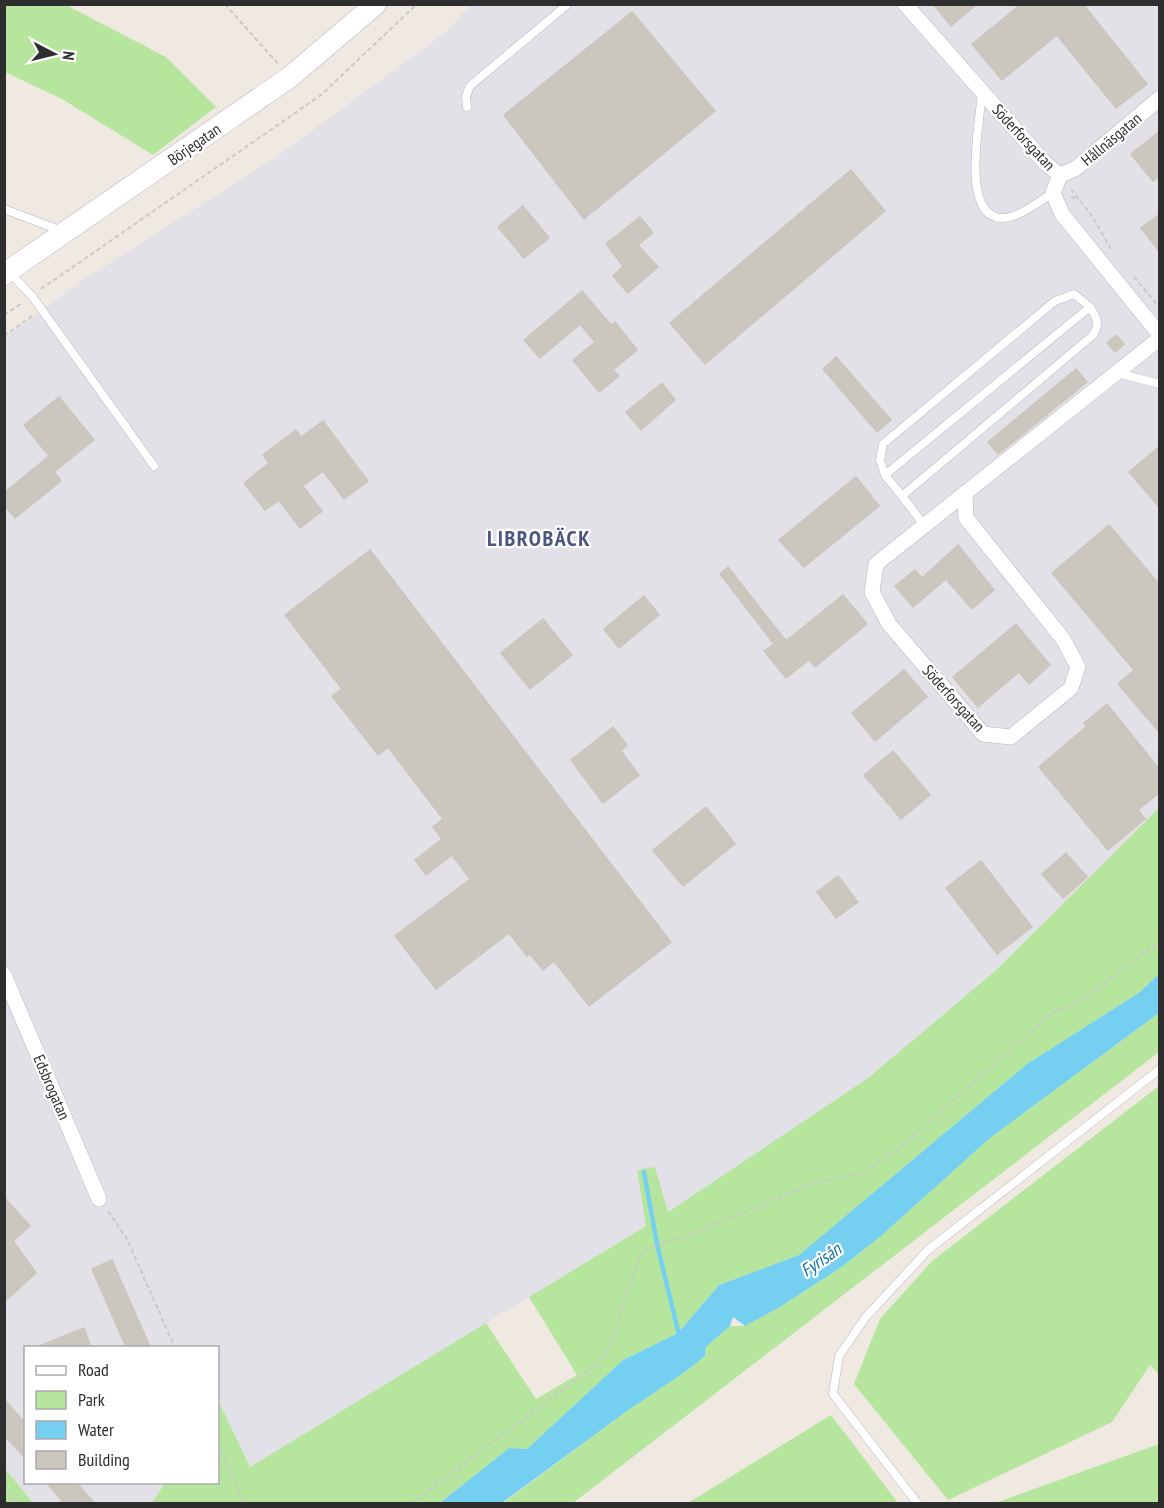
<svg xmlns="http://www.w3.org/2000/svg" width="1164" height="1508" font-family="'PT Sans Narrow',sans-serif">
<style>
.industrial{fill:#e3e1e8}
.green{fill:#b6e59e}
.water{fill:#75cff0}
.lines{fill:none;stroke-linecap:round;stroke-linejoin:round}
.stream{stroke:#75cff0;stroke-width:4.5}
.building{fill:#cbc7bf;stroke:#cbc5ba;stroke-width:1.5}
.lane-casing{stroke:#b4b7c1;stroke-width:9}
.street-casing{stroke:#b4b7c1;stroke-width:16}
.secondary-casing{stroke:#b4b7c1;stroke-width:22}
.path{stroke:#c9c9c9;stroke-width:2;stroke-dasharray:4.5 3;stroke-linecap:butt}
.lane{stroke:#fff;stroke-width:8}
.street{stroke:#fff;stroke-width:15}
.secondary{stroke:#fff;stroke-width:21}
.labels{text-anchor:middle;stroke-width:4.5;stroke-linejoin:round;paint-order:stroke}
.street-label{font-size:16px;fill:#2e2e2e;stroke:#fff}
.water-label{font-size:18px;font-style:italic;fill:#0d6fa3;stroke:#fff}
.district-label{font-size:22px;font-weight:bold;letter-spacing:1.5px;fill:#4d5680;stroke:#fff}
</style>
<rect width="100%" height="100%" fill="#efe9e1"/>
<polygon class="industrial" points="470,5 1159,5 1159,808 994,972 868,1078 657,1219 250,1467 218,1400 218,1348 26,1348 26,1482 165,1483 151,1503 33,1503 4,1469 4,338 83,280 275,158 446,32"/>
<g class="green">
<polygon points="5,4 66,5 166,57 216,107 153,155 62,99 5,72"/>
<polygon points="1159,808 1159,974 1140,992 1027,1064 799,1255 719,1285 678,1333 623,1360 527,1449 509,1448 440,1503 151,1504 165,1483 218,1482 218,1400 250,1467 486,1323 536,1399 577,1375 529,1297 646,1226 637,1170 655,1167 668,1212 868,1078 994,972"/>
<polygon points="1159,1013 1159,1052 573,1503 502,1504 627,1411 685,1372 705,1356 706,1347 730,1326 745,1326 780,1307 843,1266 881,1236 990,1138"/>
<polygon points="1159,1086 1159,1374 1150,1365 1112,1422 948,1500 854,1384 880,1319 932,1261"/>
<polygon points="831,1415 898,1503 688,1503"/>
<polygon points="1159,1444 1159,1503 995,1503"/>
<polygon points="5,1469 33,1503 5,1503"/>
</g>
<polygon class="water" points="1159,974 1159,1013 990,1138 881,1236 843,1266 780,1307 745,1326 733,1317 730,1326 706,1347 705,1356 685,1372 627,1411 502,1503 440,1503 509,1448 527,1449 623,1360 678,1333 719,1285 799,1255 1027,1064 1140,992"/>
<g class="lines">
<polyline class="stream" points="644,1172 657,1244 680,1339"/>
</g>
<g class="building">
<polygon points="933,4 977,4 951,26"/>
<polygon points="1021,4 1083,4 1147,84 1116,108 1057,35 1002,80 972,44"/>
<polygon points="632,12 715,111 584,219 504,115"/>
<polygon points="1160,131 1160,176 1153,181 1131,154"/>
<polygon points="851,170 885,211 705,364 670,323"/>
<polygon points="523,206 549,238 524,258 498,227"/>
<polygon points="1160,214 1160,252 1141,228"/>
<polygon points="640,217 653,233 638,245 658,267 628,293 613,276 623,266 606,244"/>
<polygon points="582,291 611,325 615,322 637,350 613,370 619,376 599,392 573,360 595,342 580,324 540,358 524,340"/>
<polygon points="1116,335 1124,344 1115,352 1107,343"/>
<polygon points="836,357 891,420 877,432 823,369"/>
<polygon points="1076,369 1087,382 998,454 988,442"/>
<polygon points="662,383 675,400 641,430 626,412"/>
<polygon points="59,397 94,440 54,472 61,481 15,518 4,505 4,493 49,456 24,425"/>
<polygon points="323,421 368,481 344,499 323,471 303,486 322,511 300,528 279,500 265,510 244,483 269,463 263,455 296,430 301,437"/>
<polygon points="1160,446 1160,508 1129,472"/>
<polygon points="856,477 879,506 804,567 779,540"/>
<polygon points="1109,525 1160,585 1160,733 1118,684 1134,670 1052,573"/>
<polygon points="958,545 994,590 972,609 946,579 913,607 895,586 915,570 922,578"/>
<polygon points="370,550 671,942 589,1006 554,961 543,970 530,954 527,956 509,933 436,989 395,936 470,879 452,855 426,875 415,860 442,839 433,827 443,819 388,747 378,755 332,696 342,689 285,615"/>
<polygon points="728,567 786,641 843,595 867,624 815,667 809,660 786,678 764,651 774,644 720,574"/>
<polygon points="644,596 659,615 619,648 604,629"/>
<polygon points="543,619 572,655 530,689 501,653"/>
<polygon points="1016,624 1050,665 1029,684 1019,672 978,707 953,677"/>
<polygon points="904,670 927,697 875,741 852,713"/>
<polygon points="1107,704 1160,770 1160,792 1138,810 1145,819 1108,850 1039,767 1087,726 1084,723"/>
<polygon points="613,727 627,745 621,751 639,775 603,803 571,760"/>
<polygon points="893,751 930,795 901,819 864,775"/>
<polygon points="706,807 735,844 683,886 653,850"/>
<polygon points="1066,853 1087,877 1063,898 1042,874"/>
<polygon points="981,861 1032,927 997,954 946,888"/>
<polygon points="838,876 858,902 836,918 817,892"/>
<polygon points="4,1197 30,1226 13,1241 36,1273 4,1302"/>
<polygon points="112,1260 150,1347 126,1347 92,1269"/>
<polygon points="84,1328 91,1347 37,1347"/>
<polygon points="4,1399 26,1424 26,1459 4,1435"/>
<polygon points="46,1482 76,1482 94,1503 64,1503"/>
</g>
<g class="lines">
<g class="lane-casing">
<g id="lane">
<path d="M982 93C980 121 959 220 1004 218 1020 217 1039 201 1053 193"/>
<polyline points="467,107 466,96 470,86 568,4"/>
<polyline points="4,209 62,231"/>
<polyline points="9,272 32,296 154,466"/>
<polyline points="1117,373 1160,384"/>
<polyline points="885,475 880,460 883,444 1055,301 1074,294 1090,307"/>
<path d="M902 496 885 475 1090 307C1097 318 1100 324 1093 335L902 496 924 525"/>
<polyline points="918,1504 833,1394 839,1356 865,1318 928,1250 1160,1069"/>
</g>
</g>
<g class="street-casing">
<g id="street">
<polyline points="905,4 1045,163 1060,175 1053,193 1062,214 1160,335"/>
<polyline points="1060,175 1075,169 1160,98"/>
<polyline points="965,493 966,518 1063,639 1078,667 1071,688 1011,737 983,734 889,624 872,592 876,564 1160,338"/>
<polyline points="4,975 99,1199"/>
</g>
</g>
<g class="secondary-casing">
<polyline id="secondary" points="4,274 290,77 376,4"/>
</g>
<g class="path">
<polyline points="225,4 279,65"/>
<polyline points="1071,189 1092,216 1111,249"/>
<polyline points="1071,197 1079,199"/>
<polyline points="1134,277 1160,308"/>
<polyline points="41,289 321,95 417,4"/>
<polyline points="4,315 22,303"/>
<polyline points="4,336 32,316"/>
<polyline points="108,1211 127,1239 175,1348"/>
<polyline points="218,1442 244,1504"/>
<polyline points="4,1486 19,1504"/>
<polyline points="410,1504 601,1361 614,1339 626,1293 640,1255 648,1248 687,1236 811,1184 867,1171 909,1140 1049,1015 1084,999 1160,941"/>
</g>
<use href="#lane" class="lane"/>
<use href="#street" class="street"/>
<use href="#secondary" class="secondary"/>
</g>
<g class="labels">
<g class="street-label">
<text transform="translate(1024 137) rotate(47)" y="6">Söderforsgatan</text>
<text transform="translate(1111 139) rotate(-40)" y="6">Hållnäsgatan</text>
<text transform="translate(194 144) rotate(-35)" y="6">Börjegatan</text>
<text transform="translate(954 698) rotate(48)" y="6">Söderforsgatan</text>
<text transform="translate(52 1087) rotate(67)" y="6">Edsbrogatan</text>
</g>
<g class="water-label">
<text transform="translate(821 1260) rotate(-35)" y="6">Fyrisån</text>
</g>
<g class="district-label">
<text x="539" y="546">LIBROBÄCK</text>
</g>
</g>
<rect width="1164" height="1508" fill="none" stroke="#2e2e2e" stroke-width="12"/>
<rect x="24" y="1346" width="195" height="138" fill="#ffffff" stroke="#ababab" stroke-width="1.5"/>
<rect x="36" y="1366" width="30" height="9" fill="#ffffff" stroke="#ababab" stroke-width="1.5"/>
<text x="78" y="1376" font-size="18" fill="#2e2e2e">Road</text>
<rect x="36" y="1391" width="30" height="18" fill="#b6e59e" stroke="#ababab" stroke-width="1.5"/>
<text x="78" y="1406" font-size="18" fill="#2e2e2e">Park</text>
<rect x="36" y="1421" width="30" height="18" fill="#75cff0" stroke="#ababab" stroke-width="1.5"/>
<text x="78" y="1436" font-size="18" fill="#2e2e2e">Water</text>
<rect x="36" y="1451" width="30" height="18" fill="#cbc7bf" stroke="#ababab" stroke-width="1.5"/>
<text x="78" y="1466" font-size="18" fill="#2e2e2e">Building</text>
<g transform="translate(54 54) rotate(97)" stroke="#ffffff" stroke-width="4.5" paint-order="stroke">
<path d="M0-4.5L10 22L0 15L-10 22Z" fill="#2e2e2e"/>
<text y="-9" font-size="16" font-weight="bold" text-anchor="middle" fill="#2e2e2e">N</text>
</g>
</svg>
